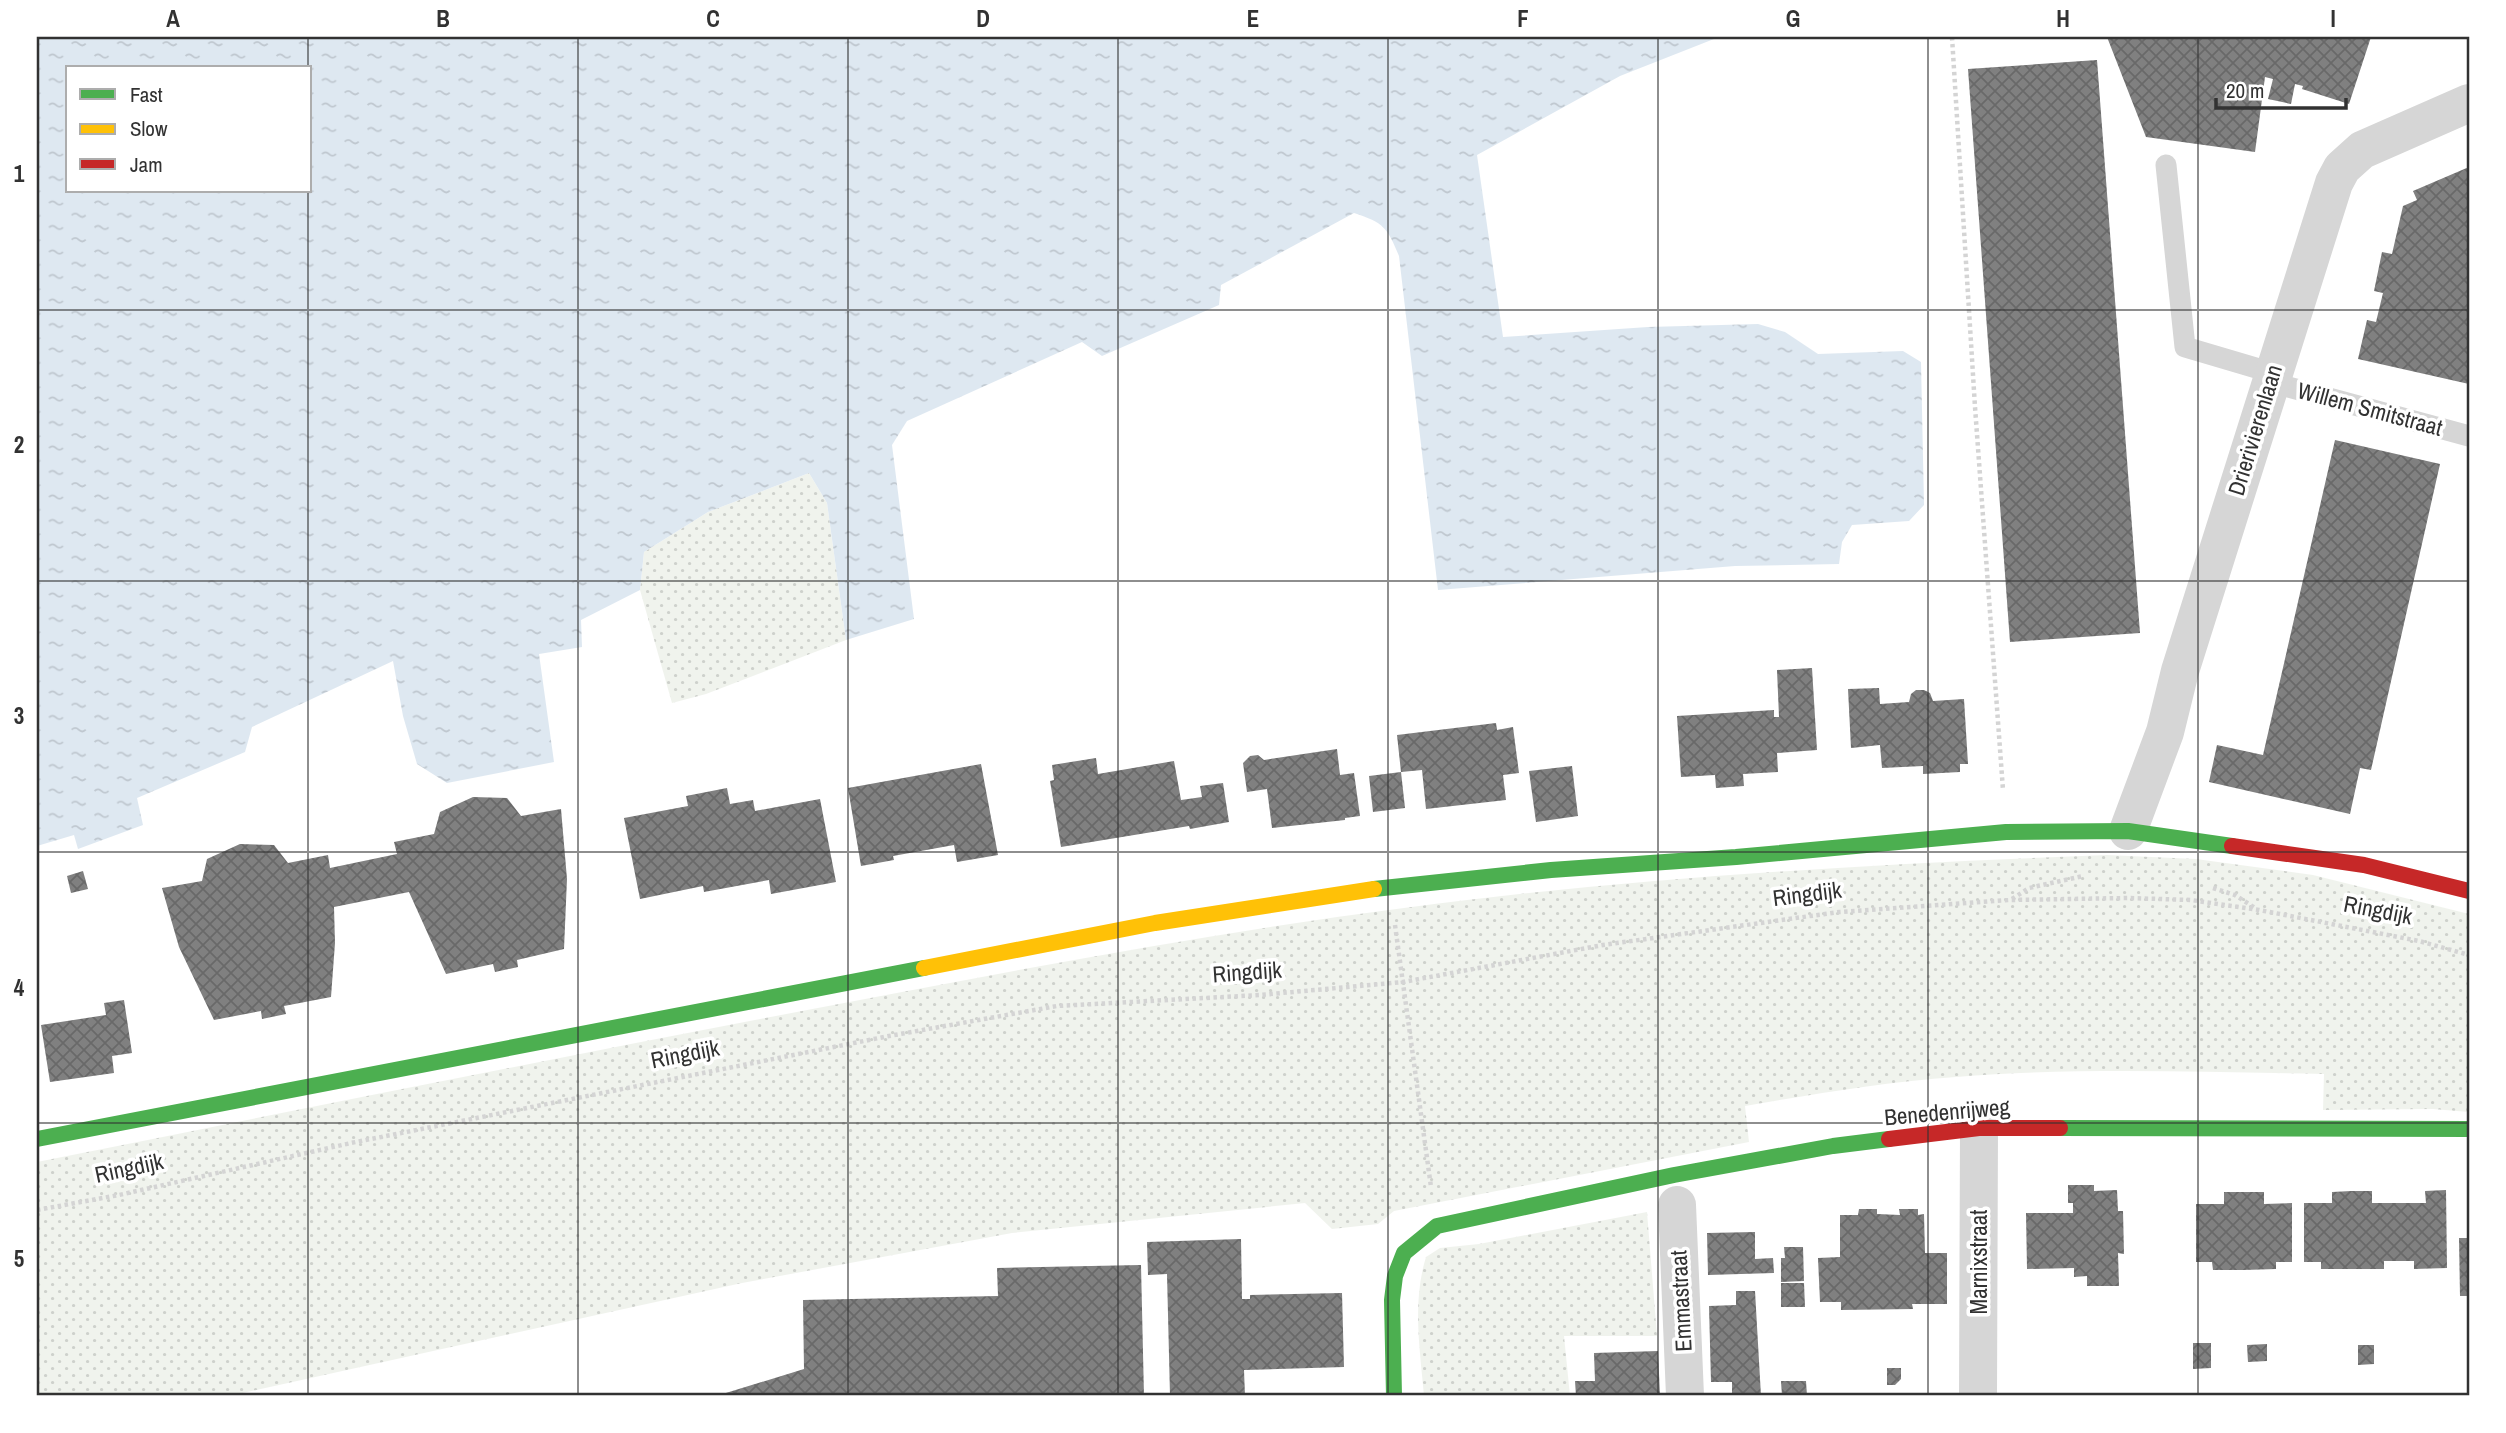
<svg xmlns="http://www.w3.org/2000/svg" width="2506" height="1433" font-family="'Archivo Narrow',sans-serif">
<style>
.grass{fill:url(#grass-dots)}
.water{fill:url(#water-ripples);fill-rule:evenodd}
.building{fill:url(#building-cross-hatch)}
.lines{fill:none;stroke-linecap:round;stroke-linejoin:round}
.path{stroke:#d4d4d4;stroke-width:4.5;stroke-dasharray:3.5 3.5;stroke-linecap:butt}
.lane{stroke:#d6d6d6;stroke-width:21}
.street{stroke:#d6d6d6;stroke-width:38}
.fast{stroke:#4caf50;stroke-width:16}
.slow{stroke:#ffc107;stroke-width:16}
.jam{stroke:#c62828;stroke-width:16}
.grid{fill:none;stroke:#323232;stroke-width:2;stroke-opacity:0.55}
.labels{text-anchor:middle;stroke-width:7;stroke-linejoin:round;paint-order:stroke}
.street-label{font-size:23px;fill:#323232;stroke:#fff}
.neatline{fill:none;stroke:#323232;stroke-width:2.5}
.grid-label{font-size:23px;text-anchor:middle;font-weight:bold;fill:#323232}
</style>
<defs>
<pattern id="grass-dots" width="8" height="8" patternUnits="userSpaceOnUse" patternTransform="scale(1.75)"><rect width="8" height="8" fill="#f0f3ed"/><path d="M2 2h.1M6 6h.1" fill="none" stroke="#ced1cc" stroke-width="1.8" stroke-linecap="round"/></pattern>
<pattern id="water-ripples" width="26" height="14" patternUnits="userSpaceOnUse" patternTransform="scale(1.75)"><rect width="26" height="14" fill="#dee8f1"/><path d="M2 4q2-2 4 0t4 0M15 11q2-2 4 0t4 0" fill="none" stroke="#bfc7cf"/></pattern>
<pattern id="building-cross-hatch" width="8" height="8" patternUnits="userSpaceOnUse" patternTransform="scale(1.75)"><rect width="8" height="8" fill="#808080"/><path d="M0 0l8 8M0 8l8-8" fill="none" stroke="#696969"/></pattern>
</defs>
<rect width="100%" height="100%" fill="#fff"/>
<g class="grass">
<polygon points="809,473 827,503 846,640 706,694 672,703 640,590 644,552 708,512"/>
<path d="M2107 855 2196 859 2313 875 2469 914V1112L2433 1109 2323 1110 2324 1074C2201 1072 2078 1067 1956 1077 1885 1082 1815 1094 1745 1106L1749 1142 1394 1211 1378 1224 1332 1229 1305 1203 1012 1233 742 1283 229 1396H37V1162C292 1111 546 1060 802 1011 1002 973 1202 934 1404 908 1637 877 1872 864 2107 855Z"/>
<path d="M1647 1212 1657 1336H1564L1570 1396H1424C1420 1350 1412 1302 1426 1257L1440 1248 1479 1244Z"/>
</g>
<path class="water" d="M37 37H1719L1620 76 1477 155 1503 337 1648 327 1758 324 1785 332 1818 354 1903 351 1921 362 1924 505 1909 521 1852 525 1842 542 1839 564 1735 566 1438 590 1399 256C1387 227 1384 223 1354 213L1221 285 1219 305 1102 356 1082 342 907 421 892 445 914 619 846 640 827 503 809 473 708 512 644 552 640 590 581 620 582 647 539 654 554 762 447 783 417 764 403 716 393 661 252 727 245 752 137 798 143 825 78 849 74 835 37 846ZM68 68H310V191H68Z"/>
<g class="building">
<polygon points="2107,37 2371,37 2349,104 2302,89 2303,86 2295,84 2291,104 2268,99 2273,79 2265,77 2255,152 2146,137"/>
<polygon points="2097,60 2140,633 2010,642 1968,69"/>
<polygon points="2469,167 2469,384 2358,359 2367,320 2376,322 2383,293 2374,291 2382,252 2392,254 2403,206 2417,200 2413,191"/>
<polygon points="2335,440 2440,464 2371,770 2360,768 2350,814 2209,782 2217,745 2263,755"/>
<polygon points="1812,668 1817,750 1777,753 1778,772 1743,774 1744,786 1716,788 1715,775 1681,777 1677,716 1774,710 1774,717 1779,717 1777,670"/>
<polygon points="1879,688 1880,704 1909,702 1911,694 1916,690 1924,690 1930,693 1933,701 1964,699 1968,764 1960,764 1960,772 1923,774 1923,766 1882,768 1880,745 1851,748 1848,689"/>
<polygon points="1496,723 1497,730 1513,727 1519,773 1503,775 1506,800 1426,809 1422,770 1401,772 1397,735"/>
<polygon points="1337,749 1340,775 1354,773 1360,816 1345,818 1345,820 1272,828 1267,789 1247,792 1243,763 1250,756 1258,755 1264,760"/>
<polygon points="1096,758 1098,774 1174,761 1181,800 1202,797 1200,786 1223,783 1229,822 1190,829 1189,826 1061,847 1050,781 1054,780 1052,765"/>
<polygon points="981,764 998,855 957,862 954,845 893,856 894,860 861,866 848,788"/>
<polygon points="1572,766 1578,816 1536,822 1529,771"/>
<polygon points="1401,772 1405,808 1373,812 1369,776"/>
<polygon points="727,788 730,804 753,800 755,811 820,799 836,882 771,894 769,880 704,892 703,886 640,899 624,818 688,806 686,796"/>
<polygon points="473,797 507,798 521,816 561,809 567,879 564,949 517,960 518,967 495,972 493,964 446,974 409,892 334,907 335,943 331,997 284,1006 286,1014 262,1019 261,1011 214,1020 179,947 162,888 202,881 207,859 240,844 274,845 288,863 328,855 330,868 397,854 394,842 434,834 440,812"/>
<polygon points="83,871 88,889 71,893 67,876"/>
<polygon points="124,1000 132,1053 112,1056 114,1073 50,1082 41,1025 106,1015 104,1003"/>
<polygon points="2068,1185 2094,1185 2094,1191 2117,1190 2118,1211 2123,1211 2124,1254 2118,1253 2119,1286 2087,1286 2087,1276 2074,1277 2074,1268 2027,1269 2026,1213 2073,1213 2073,1203 2068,1203"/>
<polygon points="2446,1190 2447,1268 2414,1269 2414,1261 2384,1261 2384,1269 2321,1269 2321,1262 2304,1262 2304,1203 2332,1203 2332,1192 2351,1191 2372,1191 2372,1203 2426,1203 2425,1191"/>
<polygon points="2224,1192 2264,1192 2264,1204 2292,1203 2292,1262 2276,1262 2276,1269 2244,1270 2213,1270 2212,1262 2196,1262 2196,1204 2224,1204"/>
<polygon points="1859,1209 1877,1209 1877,1214 1900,1215 1899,1209 1918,1209 1918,1215 1924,1214 1925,1253 1947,1253 1947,1304 1912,1304 1913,1309 1841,1310 1841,1302 1820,1302 1818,1258 1840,1257 1840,1215 1858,1215"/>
<polygon points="1755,1232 1755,1259 1773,1258 1774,1273 1708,1275 1707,1233"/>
<polygon points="2459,1238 2469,1238 2469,1296 2460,1296"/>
<polygon points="1241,1239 1242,1299 1250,1299 1250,1295 1342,1293 1344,1367 1244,1370 1245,1396 1170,1396 1167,1274 1148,1275 1147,1242"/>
<polygon points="1784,1247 1803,1247 1804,1281 1781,1282 1781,1258 1785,1258"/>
<polygon points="1141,1265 1144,1396 716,1396 804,1369 803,1300 998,1296 997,1268"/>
<polygon points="1781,1283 1804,1283 1805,1307 1781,1307"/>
<polygon points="1736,1291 1755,1291 1761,1396 1732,1396 1732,1382 1711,1382 1709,1306 1736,1305"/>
<polygon points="2193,1343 2211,1343 2211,1368 2193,1369"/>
<polygon points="2267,1344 2267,1361 2248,1362 2247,1345"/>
<polygon points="2358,1345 2374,1345 2374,1364 2358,1365"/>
<polygon points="1658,1351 1660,1396 1576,1396 1575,1381 1595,1381 1594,1353"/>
<polygon points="1887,1368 1901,1368 1901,1379 1895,1385 1887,1385"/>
<polygon points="1781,1381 1806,1381 1807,1396 1782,1396"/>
</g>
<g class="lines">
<g class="path">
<polyline points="1952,37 1975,407 2003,790"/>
<polyline points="2213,888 2235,895 2255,908"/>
<polyline points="2012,899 2029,888 2083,876"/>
<polyline points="1395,925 1431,1187"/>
<polyline points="37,1210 119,1195 351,1143 889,1036 1057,1006 1260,995 1403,982 1603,945 1839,912 2010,900 2128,898 2191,900 2259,910 2419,941 2469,955"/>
</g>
<g class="lane">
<polyline points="2166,165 2185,347 2273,373"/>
<polyline points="2270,382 2469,436"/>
</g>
<g class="street">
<polyline points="2128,831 2165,732 2180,671 2334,183 2342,168 2362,150 2469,103"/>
<polyline points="1677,1205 1685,1396"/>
<polyline points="1978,1396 1979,1128"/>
</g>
<g class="fast">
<polyline points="1374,889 1551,870 1736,857 2006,832 2128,831 2232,846"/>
<polyline points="2060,1128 2469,1129"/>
<polyline points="37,1139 924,968"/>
<polyline points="1394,1396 1392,1300 1395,1276 1404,1253 1437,1226 1674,1175 1833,1146 1889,1139"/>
</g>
<polyline class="slow" points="924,968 1155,923 1374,889"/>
<g class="jam">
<polyline points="2232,846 2364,865 2469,891"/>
<polyline points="1889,1139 1979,1128 2060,1128"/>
</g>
</g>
<path class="grid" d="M308 37V68M578 37V1396M848 37V1396M1118 37V1396M1388 37V1396M1658 37V1396M1928 37V1396M2198 37V1396M308 191V1396M37 310H2469M37 581H2469M37 852H2469M37 1123H2469"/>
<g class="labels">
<g class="street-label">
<text transform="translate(2370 409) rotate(15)" y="8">Willem Smitstraat</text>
<text transform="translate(2255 430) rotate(-73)" y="8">Drierivierenlaan</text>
<text transform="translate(1807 894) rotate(-7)" y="8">Ringdijk</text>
<text transform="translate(2378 910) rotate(11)" y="8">Ringdijk</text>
<text transform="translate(1247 972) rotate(-4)" y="8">Ringdijk</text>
<text transform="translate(685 1054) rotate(-11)" y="8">Ringdijk</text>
<text transform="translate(1947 1112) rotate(-5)" y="8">Benedenrijweg</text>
<text transform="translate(129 1168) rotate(-12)" y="8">Ringdijk</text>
<text transform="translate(1979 1262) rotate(-90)" y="8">Marnixstraat</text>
<text transform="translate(1681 1301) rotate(-93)" y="8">Emmastraat</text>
</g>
</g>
<rect width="2506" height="1433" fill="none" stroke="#ffffff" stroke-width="77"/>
<rect x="66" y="66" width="245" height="126" fill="#ffffff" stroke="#adadad" stroke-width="2"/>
<rect x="80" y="89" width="35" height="10" fill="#4caf50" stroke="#adadad" stroke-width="2"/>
<text x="130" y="102" font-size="21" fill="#323232">Fast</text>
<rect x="80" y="124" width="35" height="10" fill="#ffc107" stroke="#adadad" stroke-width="2"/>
<text x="130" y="136" font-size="21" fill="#323232">Slow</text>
<rect x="80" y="159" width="35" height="10" fill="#c62828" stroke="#adadad" stroke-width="2"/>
<text x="130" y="172" font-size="21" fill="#323232">Jam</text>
<path d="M2216 98v10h130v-10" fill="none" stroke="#323232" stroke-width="3.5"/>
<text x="2226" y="98" font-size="21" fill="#323232" stroke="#ffffff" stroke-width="5" paint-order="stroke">20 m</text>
<rect x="38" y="38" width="2430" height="1356" class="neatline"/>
<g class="grid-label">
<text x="173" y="27">A</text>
<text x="443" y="27">B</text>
<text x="713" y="27">C</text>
<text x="983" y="27">D</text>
<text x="1253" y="27">E</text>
<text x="1523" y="27">F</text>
<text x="1793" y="27">G</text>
<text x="2063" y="27">H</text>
<text x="2333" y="27">I</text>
<text x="19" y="182">1</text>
<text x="19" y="453">2</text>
<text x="19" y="724">3</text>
<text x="19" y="996">4</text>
<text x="19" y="1267">5</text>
</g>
</svg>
